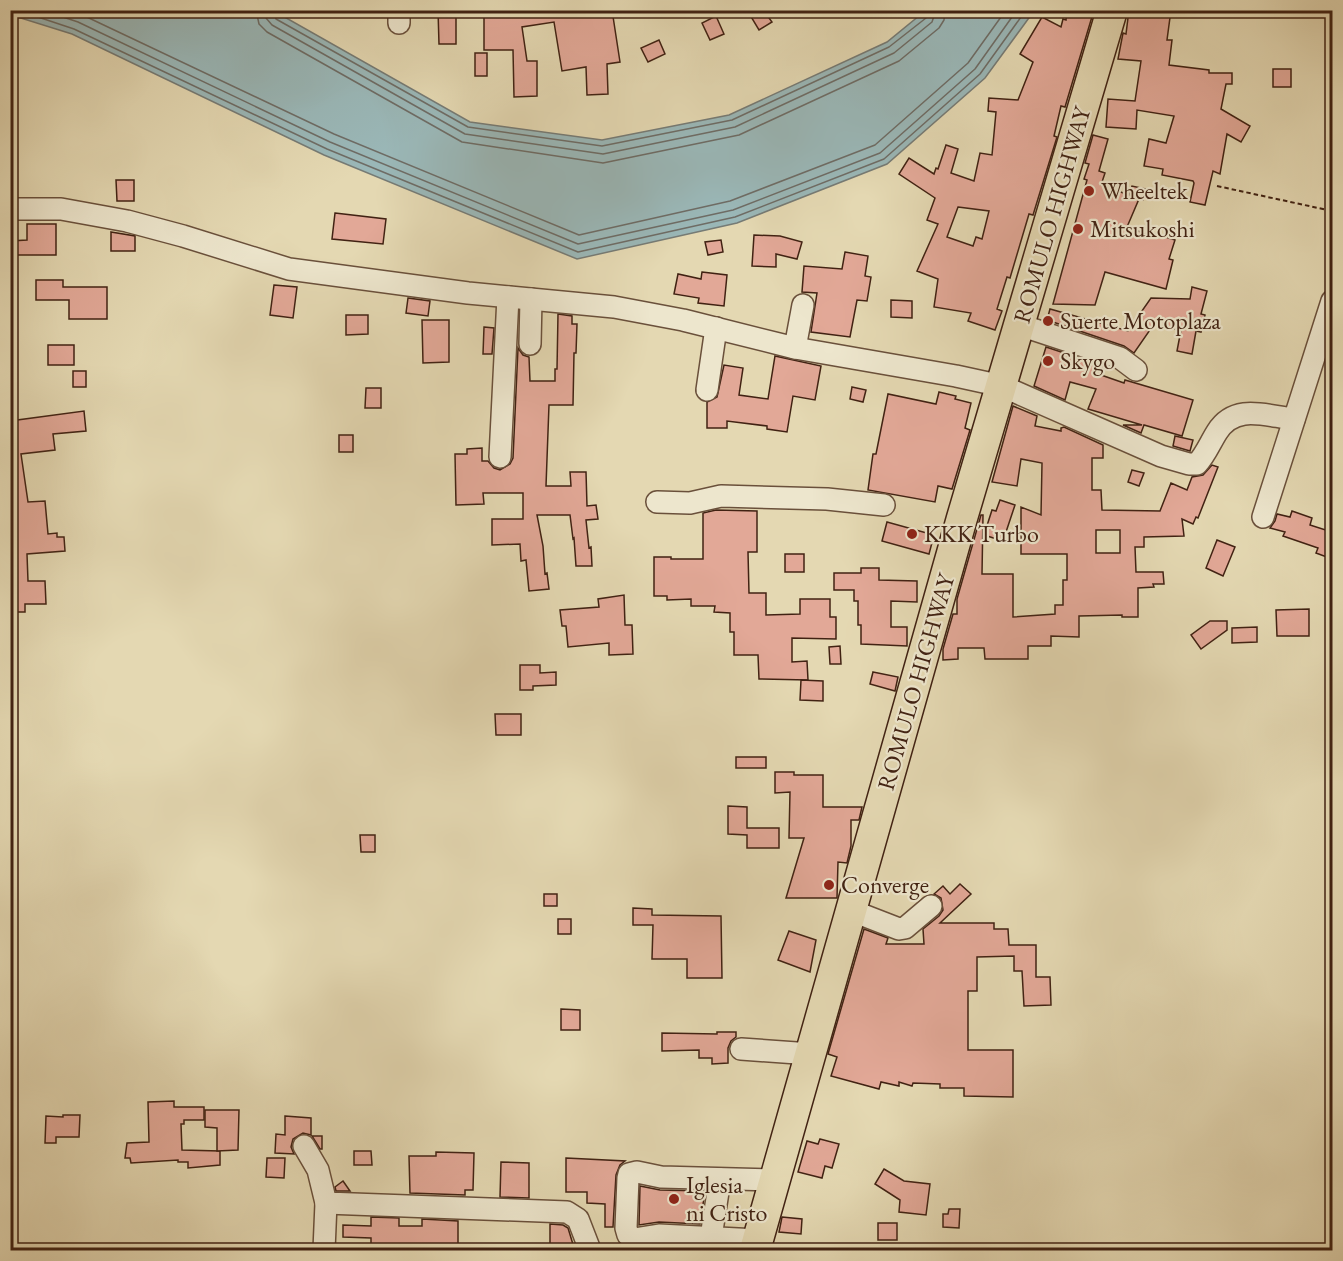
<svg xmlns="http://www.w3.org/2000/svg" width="1343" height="1261" font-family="'EB Garamond',serif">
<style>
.water{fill:#9ab7b7;stroke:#767b75;stroke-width:1.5}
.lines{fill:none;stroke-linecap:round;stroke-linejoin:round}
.shore{stroke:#6e6c65;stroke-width:1.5}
.building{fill:#e2a897;stroke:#412213;stroke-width:1.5;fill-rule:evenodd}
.minor-casing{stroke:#6a503b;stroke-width:24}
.highway-casing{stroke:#412213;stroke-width:33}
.path{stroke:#412213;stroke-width:2;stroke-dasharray:4.5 3;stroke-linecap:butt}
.minor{stroke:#ede6cd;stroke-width:21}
.highway{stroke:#e4d8b2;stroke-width:30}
.poi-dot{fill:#8f2418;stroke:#ede6cd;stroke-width:2}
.labels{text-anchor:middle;stroke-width:4.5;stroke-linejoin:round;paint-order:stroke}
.poi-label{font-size:24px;fill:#412213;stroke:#ede6cd;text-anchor:start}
.street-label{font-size:24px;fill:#412213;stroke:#ede6cd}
</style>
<rect width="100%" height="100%" fill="#e4d8b2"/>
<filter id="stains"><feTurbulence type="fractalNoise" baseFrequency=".00333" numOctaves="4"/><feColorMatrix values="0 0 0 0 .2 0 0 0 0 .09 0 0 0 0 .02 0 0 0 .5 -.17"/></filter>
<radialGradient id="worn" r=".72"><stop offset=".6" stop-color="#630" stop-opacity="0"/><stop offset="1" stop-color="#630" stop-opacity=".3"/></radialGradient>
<polygon class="water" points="11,10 274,11 470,122 602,140 729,115 887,42 925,11 1034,11 985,78 887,164 737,223 577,259 324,155 72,34 11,15"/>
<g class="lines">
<g class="shore">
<polyline points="17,10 74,29 327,149 578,252 735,217 884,159 980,74 1026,10"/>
<polyline points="42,10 78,22 330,142 578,244 733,210 880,153 975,69 1017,10"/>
<polyline points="72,10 334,134 579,235 730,201 875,145 968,63 1006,10"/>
<polyline points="256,10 259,24 267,32 462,142 603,163 739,135 899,61 939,28 944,20 945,10"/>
<polyline points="265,10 266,18 272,25 465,134 603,154 735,127 894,53 932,22 936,10"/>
<polyline points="273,10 276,19 468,127 602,146 732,120 889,47 926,18 928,10"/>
</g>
</g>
<g class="building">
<polygon points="438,10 456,10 456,44 439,44"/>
<polygon points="484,10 511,10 511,13 526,10 612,10 620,62 607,64 608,94 587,95 586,67 562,71 554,22 522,27 527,61 537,61 537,96 514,97 513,50 484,50"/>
<polygon points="747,10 781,10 769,18 772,22 759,30"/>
<path d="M1067 10H1094L1065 107 1061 106 1054 136 1057 137 1033 215 1029 214 1010 278 1007 277 997 309 1002 311 995 330 968 321 971 313 934 307 938 279 917 271 938 224 927 220 935 198 899 174 909 158 934 174 936 168 938 169 946 145 958 149 951 173 974 181 980 153 992 155 996 112 988 111 989 98 1018 100 1033 62 1020 54 1042 17 1061 27 1063 19 1066 20ZM958 207 989 211 982 239 976 237 973 246 947 237Z"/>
<polygon points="1129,10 1171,10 1167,40 1172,40 1169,65 1209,70 1209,73 1232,73 1232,84 1226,84 1221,109 1250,126 1241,142 1227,134 1220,174 1213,171 1205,205 1190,202 1194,183 1193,181 1162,175 1163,169 1144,166 1149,139 1166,143 1174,116 1137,110 1136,129 1106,127 1108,99 1135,101 1141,61 1118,59 1123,33 1126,34"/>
<polygon points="716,16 724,34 710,40 702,23"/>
<polygon points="659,40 665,54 648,62 641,48"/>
<rect x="475" y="53" width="12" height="23"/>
<rect x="1273" y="69" width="18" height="18"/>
<polygon points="1093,135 1108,139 1099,171 1105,173 1101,185 1129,195 1132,186 1146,189 1143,200 1139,199 1127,227 1152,236 1153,233 1175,240 1169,259 1173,260 1166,289 1105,272 1095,305 1053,304 1087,180 1084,179 1089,164 1085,163"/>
<polygon points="116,180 134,180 134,201 117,201"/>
<polygon points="335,213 386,219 383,244 332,239"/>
<polygon points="27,224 56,224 56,255 10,255 10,241 27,240"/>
<polygon points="111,232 135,236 135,251 111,251"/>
<polygon points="754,235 780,236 802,242 797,259 776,254 776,267 752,266"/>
<polygon points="721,240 723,252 708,255 705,242"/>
<polygon points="845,252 868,256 865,276 871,277 867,301 857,300 850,337 811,332 817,293 802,292 804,266 842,269"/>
<polygon points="702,272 727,275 724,306 698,303 699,298 674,294 678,274 701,279"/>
<polygon points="36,280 63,280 63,287 107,287 107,319 69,319 69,300 36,300"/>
<polygon points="274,285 297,287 293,318 270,315"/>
<polygon points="1192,287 1207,291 1201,314 1205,315 1201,332 1196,331 1192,354 1177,351 1181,330 1154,324 1134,353 1124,346 1047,320 1050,309 1128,331 1151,298 1190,299"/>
<polygon points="408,298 430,301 428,316 406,313"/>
<polygon points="891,300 912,301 912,318 891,317"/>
<polygon points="558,314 572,316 572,324 577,324 576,353 574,353 573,405 549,405 546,486 571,486 570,472 586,472 587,506 596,505 598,519 586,520 589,548 591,547 592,566 576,566 574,538 573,539 570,515 537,515 543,546 545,574 547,573 549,589 529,591 526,560 521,561 520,544 492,545 492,519 523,519 523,493 483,493 484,504 456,505 455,454 467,454 467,449 482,448 482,461 488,461 494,468 500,470 510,464 513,458 518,348 523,355 529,357 530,381 555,381 555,369 557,369"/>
<polygon points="346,315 368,315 368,334 346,335"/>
<polygon points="422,320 449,320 449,362 423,363"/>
<polygon points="484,327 494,328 492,354 483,354"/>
<rect x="48" y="345" width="26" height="20"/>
<polygon points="1046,347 1104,366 1101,375 1124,383 1125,380 1193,400 1182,436 1144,425 1141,433 1123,425 1142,425 1088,409 1096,389 1070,382 1065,400 1034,386"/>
<polygon points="775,356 821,366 815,400 793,396 787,432 767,429 767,426 727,421 727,428 707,428 707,402 717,397 724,365 743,368 739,395 768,399"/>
<rect x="73" y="371" width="13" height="16"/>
<polygon points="852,387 866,390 863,402 850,399"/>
<polygon points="366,388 381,388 381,408 365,408"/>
<polygon points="939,392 956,396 955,399 971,403 965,428 970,430 952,489 938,486 935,502 868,490 873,454 876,454 888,394 936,404"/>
<path d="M1013 406 1037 416 1035 426 1061 431V428L1064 427 1103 445V458H1092V490H1101L1102 510 1160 511 1171 483 1187 490 1192 477 1203 475 1212 465 1218 467 1198 518 1196 517 1193 524 1182 519 1184 536 1144 537V547H1135L1136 572H1163L1164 584H1153L1154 587 1138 588V617H1122V615L1079 616V637L1051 636V646H1028V659H985L984 648H958V659L943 660V649L953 614H957V599L981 515H983L982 574H1013V617L1055 614V605H1063V580H1067V554H1021V507L1041 515 1042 463 1021 459 1017 486 992 482ZM1096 530H1120V553H1096Z"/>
<polygon points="84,411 86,431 53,434 55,450 21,454 28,502 45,501 48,534 57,533 57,537 64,537 65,551 27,554 28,581 45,581 46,604 25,604 25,612 10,612 10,587 13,587 10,551 10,421"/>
<rect x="339" y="435" width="14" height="17"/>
<polygon points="1175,436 1193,440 1190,451 1173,446"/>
<polygon points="1132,470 1144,473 1139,486 1128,482"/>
<polygon points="1000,500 1015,505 1003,541 984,535 992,510 996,511"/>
<polygon points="716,510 757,511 757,552 748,552 749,593 766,593 766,615 800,614 800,599 830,599 830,617 836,617 836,639 792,638 792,662 807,661 808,680 759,679 758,655 734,655 734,632 730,632 730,613 714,612 715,606 691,606 691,599 667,600 667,596 654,596 654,557 671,557 671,559 703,559 703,513"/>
<polygon points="1292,511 1312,518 1310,525 1332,532 1332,559 1316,553 1318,548 1283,536 1285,532 1270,528 1275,521 1277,514 1290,517"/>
<polygon points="887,522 934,535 929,554 882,541"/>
<polygon points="1217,540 1235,547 1223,576 1206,568"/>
<rect x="785" y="554" width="19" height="18"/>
<polygon points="861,568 879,568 879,580 917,581 917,602 891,601 891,627 907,627 907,646 861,644 861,625 858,625 858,601 854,601 854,590 834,590 834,573 861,573"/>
<polygon points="624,595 625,625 632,625 633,654 609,655 609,643 568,647 566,626 562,626 560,610 599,607 598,599"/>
<polygon points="1309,609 1309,636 1277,636 1276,610"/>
<polygon points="1210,621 1227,621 1227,630 1201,649 1191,635"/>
<polygon points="1257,627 1257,642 1232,643 1232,628"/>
<polygon points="840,646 841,664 830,664 829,647"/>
<polygon points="520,665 540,665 540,673 556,672 556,685 533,686 533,690 520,690"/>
<polygon points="873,672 898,677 895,691 870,684"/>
<polygon points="801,680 823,681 823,701 800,700"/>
<polygon points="495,714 521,714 521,735 496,735"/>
<rect x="736" y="757" width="30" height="11"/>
<polygon points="775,772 794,772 794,775 823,775 823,807 862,807 859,820 851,820 851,846 847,863 838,862 837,898 786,898 804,838 789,838 790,792 775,793"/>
<polygon points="728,806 747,807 747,828 779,828 779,848 747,848 747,835 728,834"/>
<polygon points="360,835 375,835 375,852 361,852"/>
<polygon points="960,884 971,894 940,923 994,923 994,929 1008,929 1009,945 1036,945 1036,977 1050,977 1051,1005 1024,1006 1022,971 1014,971 1014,956 977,957 977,991 968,991 968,1050 1013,1050 1013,1097 964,1096 964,1088 940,1088 940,1084 913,1083 912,1086 899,1082 899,1086 881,1082 879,1089 831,1076 837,1057 828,1054 864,929 888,938 886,944 924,944 923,929 939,916 943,910 941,898 934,894 943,886 950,894"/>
<rect x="544" y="894" width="13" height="12"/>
<polygon points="633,908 652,909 652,915 721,916 722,978 687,978 687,959 652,959 653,925 633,925"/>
<rect x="558" y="919" width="13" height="15"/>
<polygon points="789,931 816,940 810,972 778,960"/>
<polygon points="561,1009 580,1010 580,1030 561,1030"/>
<polygon points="717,1032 736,1032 736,1037 731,1041 728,1048 728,1063 712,1064 712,1058 699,1058 699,1050 662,1051 662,1033 717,1034"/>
<polygon points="174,1101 174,1107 204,1107 204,1120 184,1120 184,1124 181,1124 182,1150 220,1151 220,1165 188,1168 188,1162 178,1162 178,1160 131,1163 130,1158 125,1158 127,1143 149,1142 148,1102"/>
<polygon points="205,1110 239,1110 238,1150 217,1151 217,1128 205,1127"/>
<polygon points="63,1115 80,1115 79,1137 56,1137 56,1143 45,1143 46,1116 63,1117"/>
<polygon points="285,1116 311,1118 311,1135 303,1133 293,1139 291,1147 294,1154 275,1153 276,1134 285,1135"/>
<polygon points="312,1136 322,1136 322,1149 320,1149"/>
<polygon points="820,1139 839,1144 832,1168 825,1166 822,1178 798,1172 807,1141 818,1144"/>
<polygon points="354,1151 371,1151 372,1165 354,1165"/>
<polygon points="436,1152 474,1153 473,1190 465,1190 465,1195 410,1193 409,1156 436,1156"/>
<polygon points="267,1158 285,1158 284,1178 266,1177"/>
<polygon points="566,1158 625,1161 620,1165 616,1175 613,1227 605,1227 605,1204 587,1203 587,1192 566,1192"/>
<polygon points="501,1162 529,1163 529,1198 500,1197"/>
<polygon points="884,1169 904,1181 930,1184 926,1215 899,1212 900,1200 875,1184"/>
<polygon points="343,1181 350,1191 336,1191 335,1187"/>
<polygon points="640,1186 660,1190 705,1191 700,1224 659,1222 639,1225"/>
<polygon points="949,1209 960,1209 959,1228 943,1227 943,1214 948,1214"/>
<polygon points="371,1217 399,1218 399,1226 422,1226 422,1219 458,1221 458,1249 371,1251 371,1238 343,1237 343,1225 371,1226"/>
<polygon points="782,1217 802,1219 801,1234 779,1232"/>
<rect x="878" y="1223" width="19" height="17"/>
<polygon points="550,1224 563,1225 568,1228 575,1251 550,1251"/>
</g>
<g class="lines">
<g class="minor-casing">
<g id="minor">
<polyline points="399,10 399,23"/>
<path d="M10 209H61L127 221 183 236 289 269 468 293 614 307 683 320 795 348 956 376 1002 386 1161 456 1189 464H1197C1206 454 1210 443 1217 432 1235 403 1266 416 1294 419"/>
<polyline points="1020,325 1120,358 1136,370"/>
<polyline points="530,344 531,299"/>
<polyline points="795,348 803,305"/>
<polyline points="707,390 716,328"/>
<polyline points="500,457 508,297"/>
<polyline points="657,502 690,503 721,496 827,499 884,505"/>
<polyline points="1263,517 1332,301"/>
<polyline points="850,910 899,929 905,928 931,906"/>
<polyline points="741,1049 811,1054"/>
<polyline points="304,1146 318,1170 326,1203 567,1212 578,1219 590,1250"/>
<polyline points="711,1237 720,1179"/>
<polyline points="758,1240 659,1235 634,1239 628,1235 626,1228 628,1178 629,1174 637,1172 661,1177 774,1180"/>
<polyline points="324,1250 326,1203"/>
</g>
</g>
<g class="highway-casing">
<polyline id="highway" points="755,1250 962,518 1112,10"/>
</g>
<polyline class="path" points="1217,186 1332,211"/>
<use href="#minor" class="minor"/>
<use href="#highway" class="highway"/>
</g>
<g class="poi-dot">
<circle cx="1089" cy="191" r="6"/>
<circle cx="1078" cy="229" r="6"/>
<circle cx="1048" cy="321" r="6"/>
<circle cx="1048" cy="361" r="6"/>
<circle cx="912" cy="534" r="6"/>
<circle cx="829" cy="885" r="6"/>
<circle cx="674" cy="1199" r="6"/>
</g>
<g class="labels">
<g class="poi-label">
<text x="1101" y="199">Wheeltek</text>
<text x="1090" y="237">Mitsukoshi</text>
<text x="1060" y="329">Suerte Motoplaza</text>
<text x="1060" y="369">Skygo</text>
<text x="924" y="542">KKK Turbo</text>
<text x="841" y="893">Converge</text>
<text x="686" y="1193">Iglesia<tspan x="686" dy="28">ni Cristo</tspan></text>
</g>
<g class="street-label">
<text transform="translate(1052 215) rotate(-74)" y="8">ROMULO HIGHWAY</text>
<text transform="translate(916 682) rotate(-74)" y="8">ROMULO HIGHWAY</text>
</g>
</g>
<rect width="1343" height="1261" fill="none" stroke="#e4d8b2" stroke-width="36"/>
<rect x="12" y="12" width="1319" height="1237" fill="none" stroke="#412213" stroke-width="3"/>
<rect x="18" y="18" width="1307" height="1225" fill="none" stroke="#412213" stroke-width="1.5"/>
<rect width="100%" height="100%" filter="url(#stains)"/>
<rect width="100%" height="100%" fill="url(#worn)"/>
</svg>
